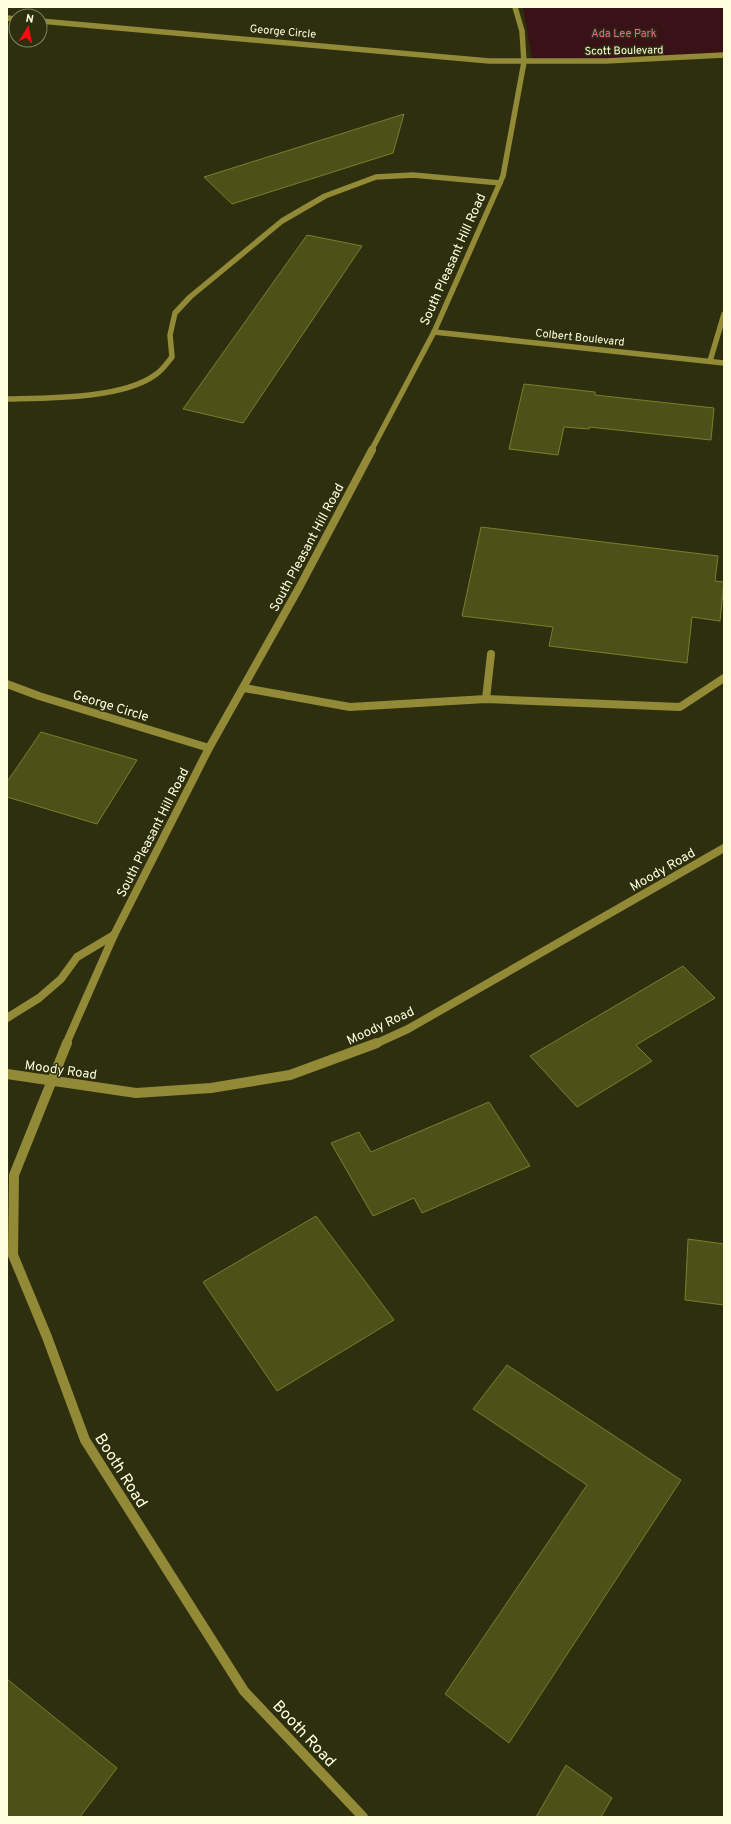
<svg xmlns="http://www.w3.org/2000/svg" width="731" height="1824" font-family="Overpass,sans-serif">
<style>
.green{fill:#391218}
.building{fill:#4d5119;stroke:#797f29}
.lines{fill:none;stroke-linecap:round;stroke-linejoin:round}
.service-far1{stroke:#928a36;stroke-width:5.5}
.service{stroke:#928a36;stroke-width:8}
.minor-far1{stroke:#928a36;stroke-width:5.5}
.minor{stroke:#928a36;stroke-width:8}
.tertiary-far2{stroke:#928a36;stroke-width:5.5}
.tertiary-far1{stroke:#928a36;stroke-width:8}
.tertiary{stroke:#928a36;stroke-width:10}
.labels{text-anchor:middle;stroke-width:3;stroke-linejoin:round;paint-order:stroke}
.far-street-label{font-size:11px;fill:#ffd;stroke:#2d2f0f}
.far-park-label{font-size:11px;fill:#ed6497;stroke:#2d2f0f}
.street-label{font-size:13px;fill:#ffd;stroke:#2d2f0f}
.near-street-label{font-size:16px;fill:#ffd;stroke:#2d2f0f}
</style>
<rect width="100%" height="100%" fill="#2d2f0f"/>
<polygon class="green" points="523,7 724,7 724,53 650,58 532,59"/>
<g class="building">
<polygon points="404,114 393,153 232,204 204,177"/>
<polygon points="307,235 362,246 243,423 183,409"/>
<polygon points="524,384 595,392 595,395 714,408 711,440 589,427 589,429 564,427 558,455 509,449"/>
<polygon points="481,527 718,556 715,581 724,582 720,621 692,617 687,663 549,646 553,627 462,616"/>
<polygon points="41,732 137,760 97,824 7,797 7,782"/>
<polygon points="683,966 715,998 636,1045 652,1061 577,1107 530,1056"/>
<polygon points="489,1102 530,1166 422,1213 414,1198 373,1216 331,1143 359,1132 371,1152"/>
<polygon points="316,1216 394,1320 277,1391 203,1282"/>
<polygon points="688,1239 724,1244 724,1305 685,1300"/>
<polygon points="507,1365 681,1480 509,1743 445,1694 587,1485 473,1409"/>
<polygon points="7,1679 117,1768 80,1817 7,1817"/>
<polygon points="566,1765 612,1798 601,1817 536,1817"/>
</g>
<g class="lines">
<path class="service-far1" d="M7 399C48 398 122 399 155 375 162 371 167 363 172 357L170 335 175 313 190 297 282 221 325 196 376 177 413 175 500 183"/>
<g class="service">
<polyline points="244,688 350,707 486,699 680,707 724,678"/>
<polyline points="486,699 491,654"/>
</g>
<g class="minor-far1">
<polyline points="7,18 16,19"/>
<polyline points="40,21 489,61 606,61 724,55"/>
<polyline points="434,332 724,363"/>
<polyline points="710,361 724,314"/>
</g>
<polyline class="minor" points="7,684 39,696 209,748"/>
<polyline class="tertiary-far2" points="371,451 434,332 503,176 524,62 522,31 515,7"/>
<g class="tertiary-far1">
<polyline points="7,1018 39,998 61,979 77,957 114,935"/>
<polyline points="66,1044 114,935 209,748 300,586 372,450"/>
<polyline points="375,1044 408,1029 724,848"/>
</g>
<g class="tertiary">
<polyline points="67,1043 14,1175 13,1255 47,1337 85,1440 244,1691 363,1817"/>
<polyline points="7,1074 136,1093 211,1088 290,1075 377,1043"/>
</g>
</g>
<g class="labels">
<g class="far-street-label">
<text transform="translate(283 31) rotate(5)" y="4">George Circle</text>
<text transform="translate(624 50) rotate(-1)" y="4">Scott Boulevard</text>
<text transform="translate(580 337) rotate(6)" y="4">Colbert Boulevard</text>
</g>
<g class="far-park-label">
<text x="624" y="37">Ada Lee Park</text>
</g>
<g class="street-label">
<text transform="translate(452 259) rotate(-66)" y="5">South Pleasant Hill Road</text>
<text transform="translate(306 547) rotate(-62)" y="5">South Pleasant Hill Road</text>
<text transform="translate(111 705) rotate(17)" y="5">George Circle</text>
<text transform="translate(152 832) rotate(-63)" y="5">South Pleasant Hill Road</text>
<text transform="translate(662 869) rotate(-30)" y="5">Moody Road</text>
<text transform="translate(380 1025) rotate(-25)" y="5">Moody Road</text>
<text transform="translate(61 1069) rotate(8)" y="5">Moody Road</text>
</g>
<g class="near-street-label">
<text transform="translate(122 1470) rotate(58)" y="6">Booth Road</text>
<text transform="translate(305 1733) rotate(47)" y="6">Booth Road</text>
</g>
</g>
<rect width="731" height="1824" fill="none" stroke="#ffffdd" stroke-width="16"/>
<g transform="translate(28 28) rotate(10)"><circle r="19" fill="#2d2f0f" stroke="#818261"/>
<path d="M0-3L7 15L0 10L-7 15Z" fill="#ff090f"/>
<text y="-6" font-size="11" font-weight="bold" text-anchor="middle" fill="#ffffdd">N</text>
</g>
</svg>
